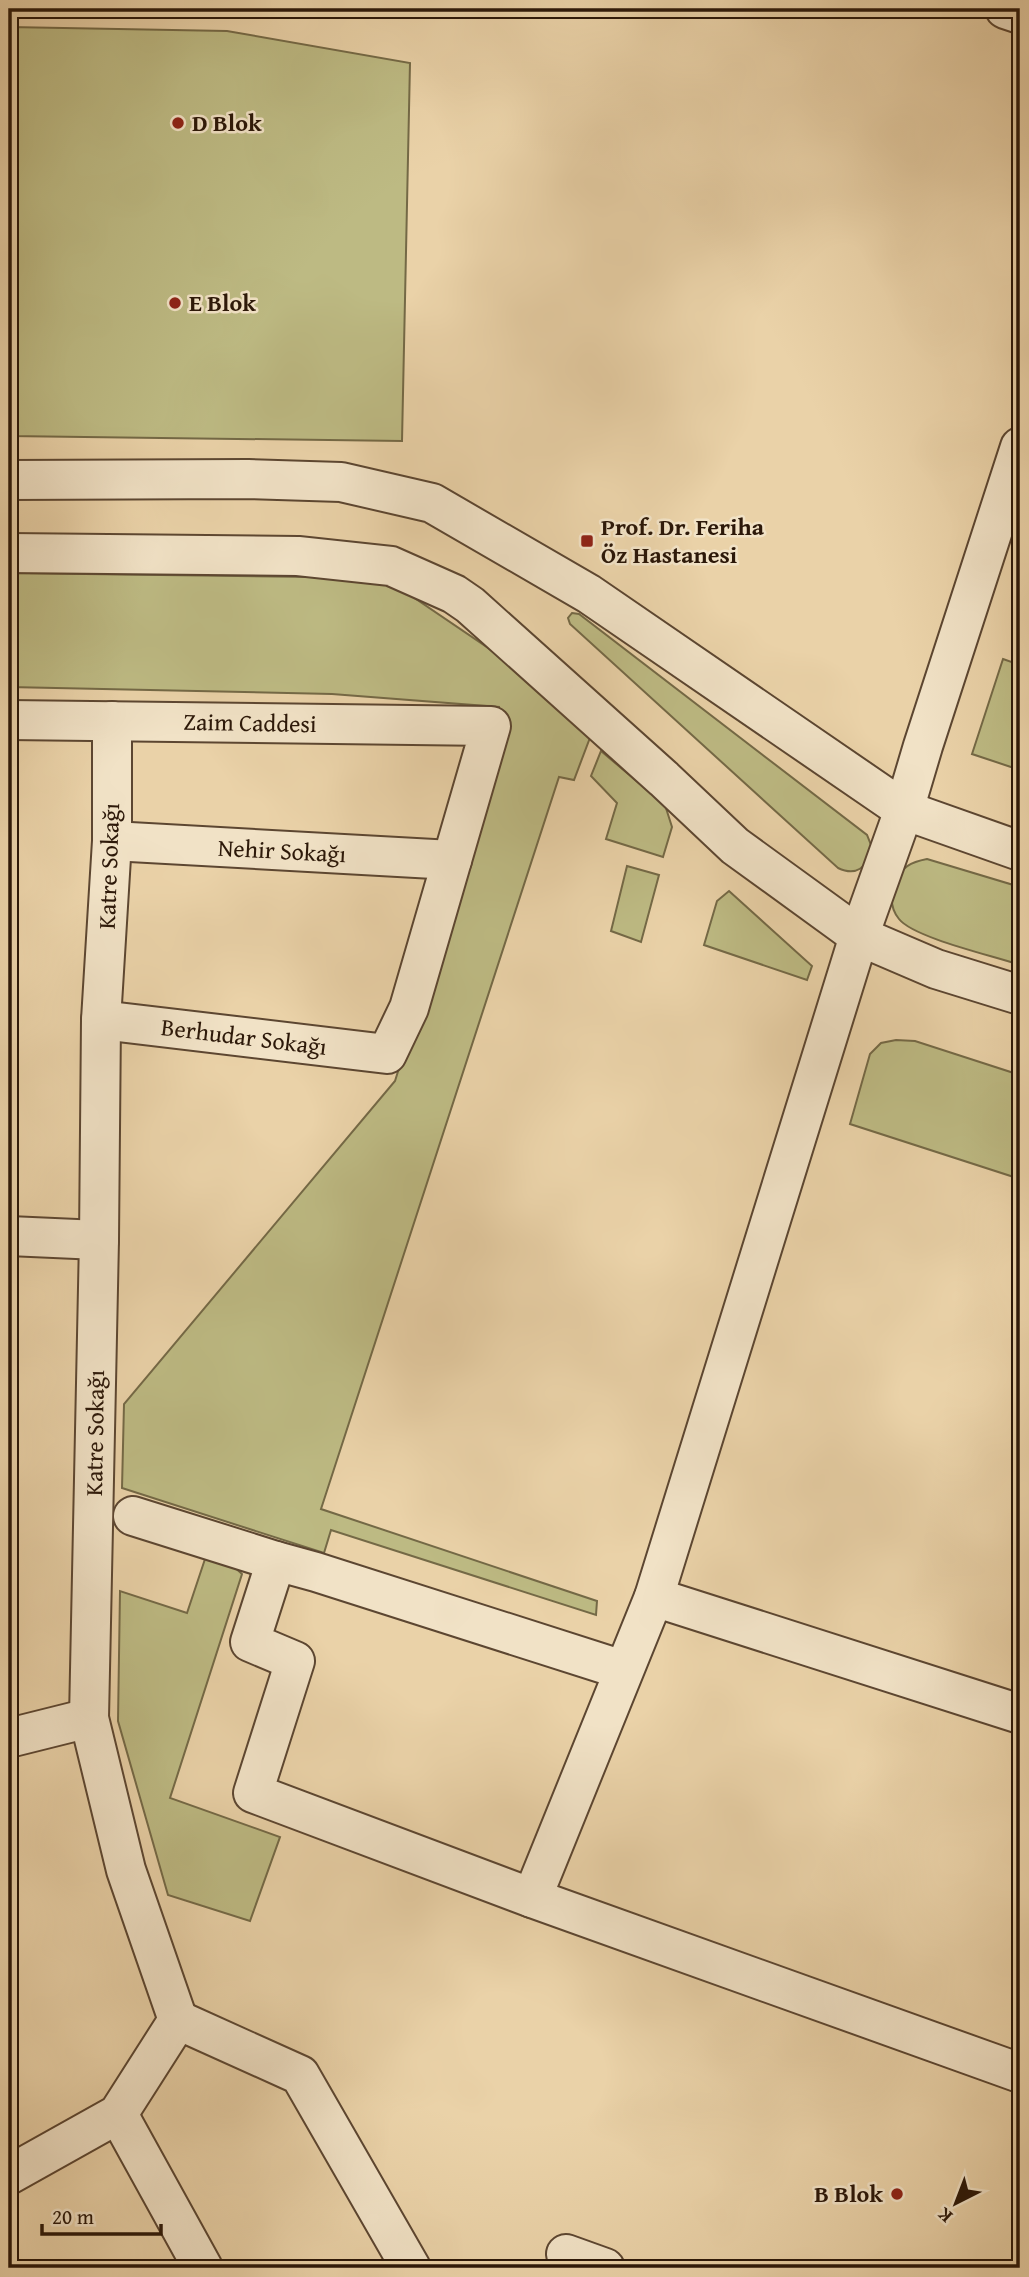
<svg xmlns="http://www.w3.org/2000/svg" width="1029" height="2277" font-family="'Gentium Book Plus',serif">
<style>
.green{fill:#bdba83;stroke:#746946;stroke-width:2}
.lines{fill:none;stroke-linecap:round;stroke-linejoin:round}
.minor-casing{stroke:#5c4631;stroke-width:42}
.minor{stroke:#f1e2c6;stroke-width:38}
.poi-dot{fill:#8f2418;stroke:#f1e2c6;stroke-width:2.5}
.labels{text-anchor:middle;stroke-width:5;stroke-linejoin:round;paint-order:stroke}
.poi-label{font-size:24px;font-weight:bold;fill:#2c1809;stroke:#f1e2c6;text-anchor:start}
.street-label{font-size:24px;fill:#2c1809;stroke:#f1e2c6}
</style>
<rect width="100%" height="100%" fill="#ead2a8"/>
<filter id="stains"><feTurbulence type="fractalNoise" baseFrequency=".00286" numOctaves="4"/><feColorMatrix values="0 0 0 0 .2 0 0 0 0 .09 0 0 0 0 .02 0 0 0 .5 -.17"/></filter>
<radialGradient id="worn" r=".72"><stop offset=".6" stop-color="#630" stop-opacity="0"/><stop offset="1" stop-color="#630" stop-opacity=".3"/></radialGradient>
<g class="green">
<polygon points="9,27 227,31 410,63 402,441 9,436"/>
<polygon points="9,573 385,578 525,673 591,735 574,780 559,777 321,1509 597,1601 596,1615 331,1530 324,1553 122,1488 124,1404 395,1081 500,745 499,707 332,694 9,687"/>
<path d="M572 613 579 614 867 835 873 850C866 867 857 877 838 868L570 624 568 618Z"/>
<polygon points="1003,659 1020,665 1020,770 972,754"/>
<polygon points="601,751 665,805 672,827 663,857 606,839 617,803 591,776"/>
<path d="M927 859 1020 887V965C994 956 914 938 899 919 890 908 890 896 895 883 901 867 911 862 927 859Z"/>
<polygon points="627,866 659,875 641,942 611,931"/>
<polygon points="729,891 812,966 807,980 704,945 717,901"/>
<polygon points="896,1040 915,1041 1020,1075 1020,1179 850,1124 870,1054 881,1043"/>
<polygon points="207,1553 221,1555 242,1574 170,1798 280,1837 250,1921 168,1895 118,1721 120,1591 187,1613"/>
</g>
<g class="lines">
<g class="minor-casing">
<g id="minor">
<polyline points="1005,9 1020,14"/>
<polyline points="9,480 248,479 341,482 432,503 589,594 904,810 1020,851"/>
<polyline points="9,553 298,556 391,566 454,594 470,605 664,779 735,846 859,936 936,969 1020,995"/>
<polyline points="9,720 491,726 409,1008 387,1054 101,1020"/>
<polyline points="112,841 452,860"/>
<polyline points="9,1236 99,1240"/>
<polyline points="133,1516 276,1561"/>
<polyline points="654,1597 1020,1714"/>
<polyline points="623,1670 316,1572 276,1561 250,1642 295,1661 253,1793 532,1898 1020,2073"/>
<polyline points="9,1738 89,1718"/>
<polyline points="532,1898 654,1597 859,936 904,810 923,746 1020,447"/>
<polyline points="178,2020 300,2075 411,2268"/>
<polyline points="118,2114 203,2268"/>
<polyline points="9,2175 118,2114 178,2020 126,1870 89,1718 99,1240 101,1020 112,841 112,721"/>
<polyline points="573,2268 566,2254 605,2268"/>
</g>
</g>
<use href="#minor" class="minor"/>
</g>
<g class="poi-dot">
<circle cx="178" cy="123" r="7"/>
<circle cx="175" cy="303" r="7"/>
<rect x="580" y="534" width="14" height="14" rx="3.5"/>
<circle cx="897" cy="2194" r="7"/>
</g>
<g class="labels">
<g class="poi-label">
<text x="192" y="131">D Blok</text>
<text x="189" y="311">E Blok</text>
<text x="601" y="535">Prof. Dr. Feriha<tspan x="601" dy="28">Öz Hastanesi</tspan></text>
<text x="883" y="2202" text-anchor="end">B Blok</text>
</g>
<g class="street-label">
<text transform="translate(250 723) rotate(1)" y="8">Zaim Caddesi</text>
<text transform="translate(282 851) rotate(3)" y="8">Nehir Sokağı</text>
<text transform="translate(109 866) rotate(-88)" y="8">Katre Sokağı</text>
<text transform="translate(244 1037) rotate(7)" y="8">Berhudar Sokağı</text>
<text transform="translate(95 1433) rotate(-89)" y="8">Katre Sokağı</text>
</g>
</g>
<rect width="1029" height="2277" fill="none" stroke="#ead2a8" stroke-width="35"/>
<rect x="10" y="10" width="1008" height="2256" fill="none" stroke="#2c1809" stroke-width="3.5"/>
<rect x="18" y="18" width="994" height="2242" fill="none" stroke="#2c1809" stroke-width="2"/>
<g transform="translate(956 2203) rotate(222)" stroke="#f1e2c6" stroke-width="5" paint-order="stroke">
<path d="M0-5L12 26L0 18L-12 26Z" fill="#2c1809"/>
<text y="-10" font-size="19" font-weight="bold" text-anchor="middle" fill="#2c1809">K</text>
</g>
<path d="M42 2224v10h119v-10" fill="none" stroke="#2c1809" stroke-width="3.5"/>
<text x="52" y="2224" font-size="21" fill="#2c1809" stroke="#f1e2c6" stroke-width="5" paint-order="stroke">20 m</text>
<rect width="100%" height="100%" filter="url(#stains)"/>
<rect width="100%" height="100%" fill="url(#worn)"/>
</svg>
